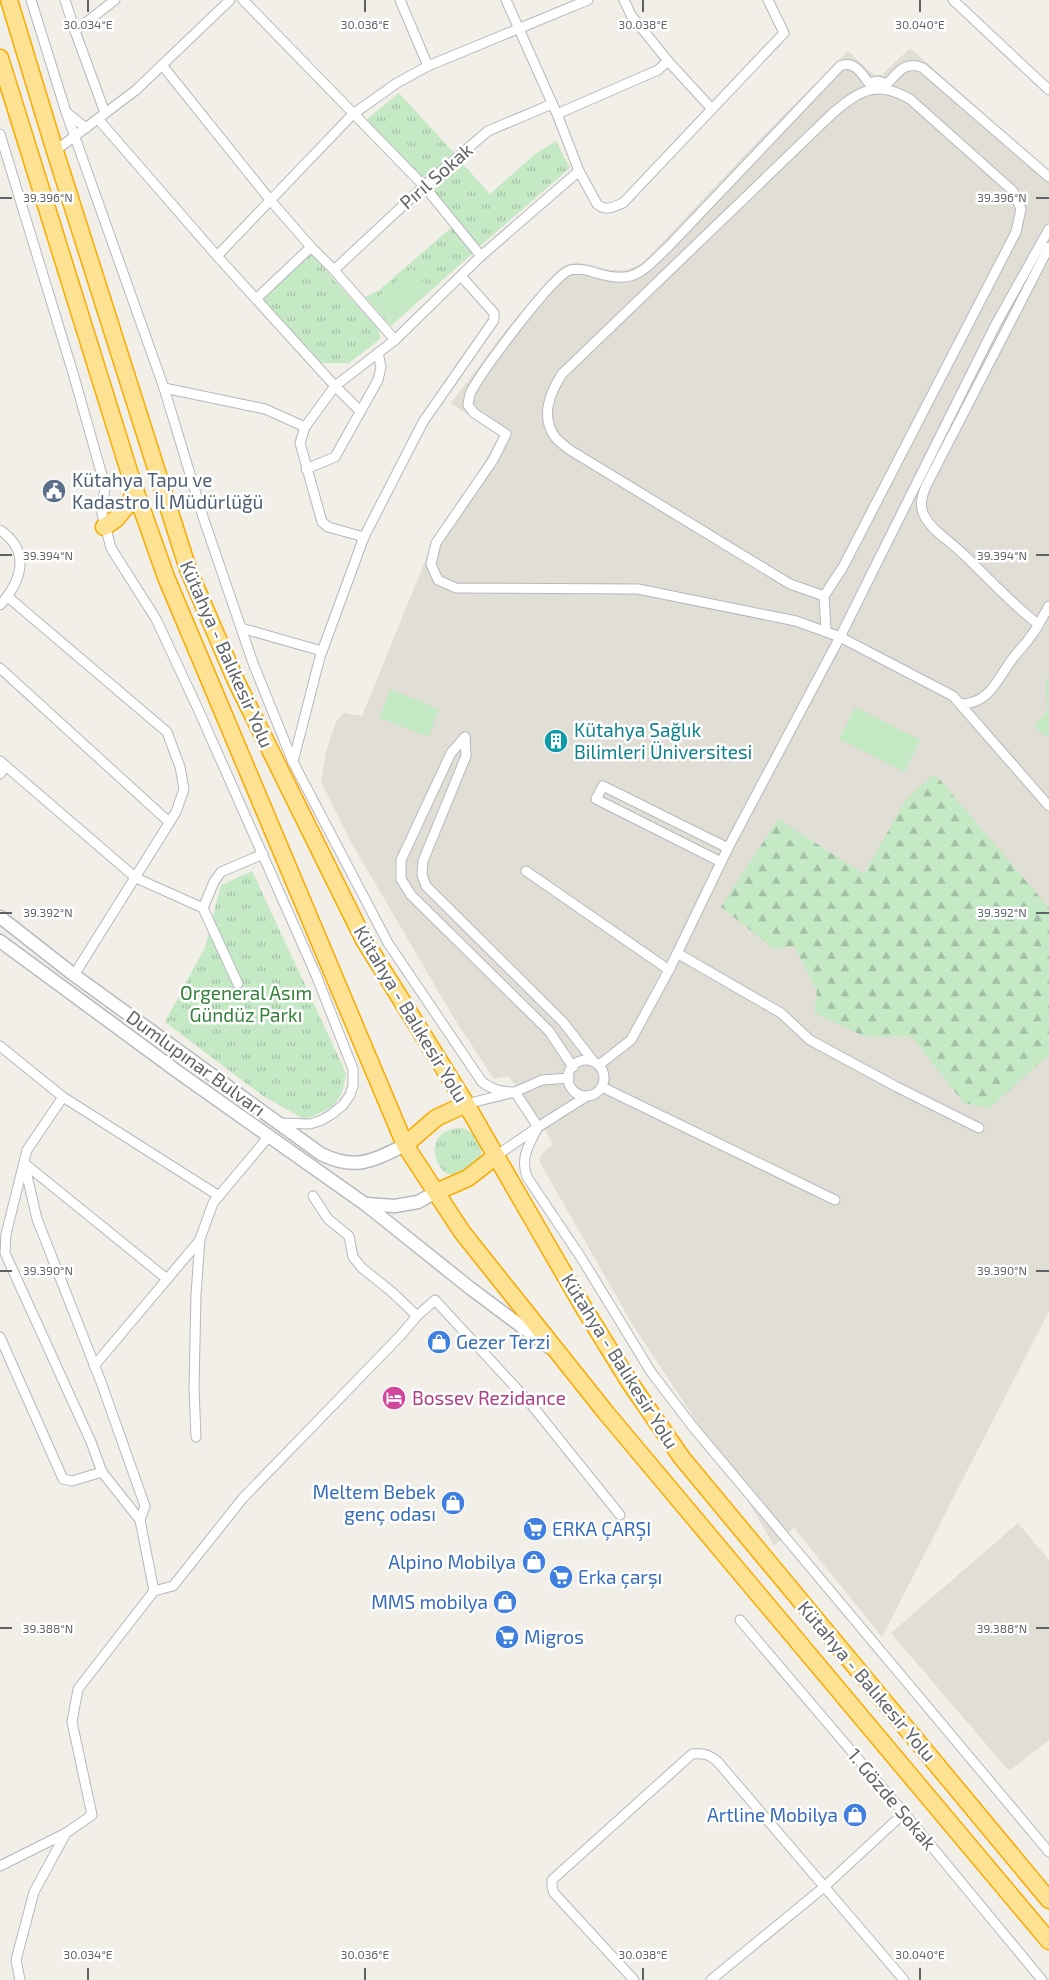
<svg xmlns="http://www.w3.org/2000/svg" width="1049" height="1980" font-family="'Exo 2',sans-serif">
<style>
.education{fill:#e1ded6}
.grass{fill:url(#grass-tufts)}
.forest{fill:url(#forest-firs)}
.garden{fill:#c5e8c5}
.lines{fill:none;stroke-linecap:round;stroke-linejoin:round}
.street-casing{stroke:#b5b8bc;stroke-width:11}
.secondary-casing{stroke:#b6babf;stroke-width:15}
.highway-casing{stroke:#f9ab00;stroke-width:19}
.street{stroke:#fff;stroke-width:9}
.secondary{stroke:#fff;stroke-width:12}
.highway{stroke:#fde293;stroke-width:16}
.ticks{fill:none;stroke:#5f6368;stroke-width:2}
.labels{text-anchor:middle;stroke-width:5;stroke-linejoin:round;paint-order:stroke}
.street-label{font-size:19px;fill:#5f6368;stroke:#fff}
.service-label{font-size:19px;fill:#4e5e75;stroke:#fff;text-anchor:start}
.culture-label{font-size:19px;fill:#0d838f;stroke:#fff;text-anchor:start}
.park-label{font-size:19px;fill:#348238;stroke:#fff}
.shop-label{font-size:19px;fill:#366cbe;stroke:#fff;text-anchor:start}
.hotel-label{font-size:19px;fill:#b23c85;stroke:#fff;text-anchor:start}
.ticks-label{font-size:12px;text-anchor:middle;fill:#5f6368;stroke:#fff;stroke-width:5;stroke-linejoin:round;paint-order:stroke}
</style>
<defs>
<pattern id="grass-tufts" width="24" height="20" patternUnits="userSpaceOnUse" patternTransform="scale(1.25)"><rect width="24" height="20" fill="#c5e8c5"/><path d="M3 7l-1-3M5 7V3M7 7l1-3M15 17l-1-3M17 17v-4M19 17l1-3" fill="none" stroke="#a3c0a4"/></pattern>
<pattern id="forest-firs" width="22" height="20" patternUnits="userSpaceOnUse" patternTransform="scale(1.25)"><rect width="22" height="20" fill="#c5e8c5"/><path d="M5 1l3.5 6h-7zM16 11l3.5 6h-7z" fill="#a3c0a4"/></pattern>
</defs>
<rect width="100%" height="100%" fill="#f1efe8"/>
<g class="education">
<polygon points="910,48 1049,171 1049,1311 882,1637 794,1528 774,1546 744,1494 633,1325 539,1161 541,1155 553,1144 525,1097 508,1076 494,1079 454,1018 352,844 321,781 327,748 336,722 344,713 362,716 437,532 481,468 499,436 451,403 507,329 552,276 563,266 576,262 611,270 626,270 642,264 754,145 848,51 874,75 882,75"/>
<polygon points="1018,1523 1049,1560 1049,1740 1009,1771 891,1633"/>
</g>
<g class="grass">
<polygon points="399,93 454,153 423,180 366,120"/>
<polygon points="556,141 570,168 479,247 429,187 461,162 490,194 535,154"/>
<polygon points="452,227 473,253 391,326 365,297 378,291"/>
<polygon points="311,254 379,330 380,339 349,363 321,363 263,299"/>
<path d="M252 871 346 1073C341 1106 334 1108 304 1119L263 1096 165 1022 205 947 221 885Z"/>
<path d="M462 1128C477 1133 484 1147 480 1162 474 1166 467 1172 461 1175 437 1184 416 1129 462 1128Z"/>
</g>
<polygon class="forest" points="933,775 941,781 1049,908 1049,1055 989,1108 964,1103 912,1037 866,1037 814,1013 817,992 794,946 774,949 721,907 778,819 864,874 906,799"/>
<g class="garden">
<polygon points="412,268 428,287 396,315 380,295"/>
<polygon points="1049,669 1049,739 1034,726 1047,711 1046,685"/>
<polygon points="391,689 439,709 429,737 379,718"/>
<polygon points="855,707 920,740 905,772 839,739"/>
</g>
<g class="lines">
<g class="street-casing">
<g id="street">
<path d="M31 0 66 112 164 388 203 517 253 663 293 762 388 943 482 1082C493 1090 502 1092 515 1092L538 1127C529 1145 520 1157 527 1177L582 1259 651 1372 693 1427 1049 1852"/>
<polyline points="65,0 75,31"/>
<polyline points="243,0 424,186 481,256"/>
<polyline points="400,0 428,66"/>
<path d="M506 0 557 114 579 171 597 204C606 212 613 207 623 203L784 33 768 0"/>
<polyline points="624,0 631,15 668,61 712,109"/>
<polyline points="953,0 1049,90"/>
<polyline points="162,65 271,201 311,247 256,299"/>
<polyline points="66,112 86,128"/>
<polyline points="105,113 75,31 115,0"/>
<polyline points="557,114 658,70 668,61"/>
<polyline points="98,119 217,256 335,386 305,427 300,443 322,522 328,527 364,537"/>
<polyline points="0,134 73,373 105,486 102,514 111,548 156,619 198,709 316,975 353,1069 353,1086 350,1095 343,1105 332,1114 322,1120 310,1124 278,1123"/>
<polyline points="55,151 136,90 230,0"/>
<path d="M1049 177 923 68C906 60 898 72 887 84L878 81 869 83C861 73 854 60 840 66L668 247C642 271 635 285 596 273 589 270 578 268 570 270 552 276 483 370 472 390 469 394 469 400 468 405L474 413 506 434 493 460 436 543 431 564 438 580 456 588 638 589 796 621 840 637 953 696 1049 806"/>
<polyline points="311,247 334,270 395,340"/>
<polyline points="217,256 353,114 397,83 428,66 588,0"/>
<polyline points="334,270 424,186 488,131 552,104"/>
<polyline points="164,388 265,409 305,427"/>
<polyline points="360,411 335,386 395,340 481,256 579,171"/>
<polyline points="306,469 335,457 378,380 381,367 378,353"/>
<path d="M0 530C31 551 22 581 0 605"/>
<path d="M824 596 790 584 570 450C565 446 559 442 555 437 540 416 550 393 562 374L834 112C861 90 876 80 910 99L1013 191 1021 209 1016 232 843 567 824 596 826 632"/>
<polyline points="8,597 167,732 180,767 184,789 176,812 74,975"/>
<path d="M1038 624C1009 602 988 577 962 553 950 541 931 530 924 515 919 505 922 496 926 486L1049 247"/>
<polyline points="241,628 322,651"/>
<polyline points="0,668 169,822"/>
<path d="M961 704C989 704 997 680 1011 661 1017 652 1025 645 1031 636 1038 627 1043 616 1049 606"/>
<polyline points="465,737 451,753 401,860 401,879 411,895 549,1031 573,1067"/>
<polyline points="465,737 466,756 423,861 422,875 426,886 563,1022 594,1062"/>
<polyline points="0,761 136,878 203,908"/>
<polyline points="293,762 320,657 364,537 423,422 494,320 494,313 461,276"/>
<polyline points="0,774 6,766"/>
<polyline points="721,862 596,799 603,786 728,848"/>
<polyline points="526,871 669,970"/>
<polyline points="677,953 781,1013 810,1040 895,1086 979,1128"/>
<polyline points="238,984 203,908 214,882 221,872 263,854"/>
<polyline points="0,1046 63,1097 219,1196"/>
<circle cx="586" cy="1078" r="18"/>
<polyline points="599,1065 631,1040 669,970 728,848 840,637 996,324 1049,229"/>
<polyline points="602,1087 835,1200"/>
<polyline points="63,1097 27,1150 6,1234 5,1253 91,1442 102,1472 140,1520 154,1591 173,1586 243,1498 400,1336 417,1316 392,1292 362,1268 353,1257 349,1236 328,1219 313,1196"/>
<polyline points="466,1104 515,1092 542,1080 569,1078"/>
<polyline points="496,1156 538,1127 587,1096"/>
<polyline points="417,1316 435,1300 530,1403 620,1515"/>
<polyline points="0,1337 63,1479 72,1481 102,1472"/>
<polyline points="94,1366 200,1240"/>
<polyline points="196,1437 194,1389 196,1294 200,1239 213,1203 270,1135"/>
<polyline points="140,1520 145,1506 101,1382 37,1219 24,1163 167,1279"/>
<polyline points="740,1620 904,1813 1042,1980"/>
<polyline points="0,1866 66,1833"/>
<polyline points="20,1980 16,1960 34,1892 66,1833 92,1815 72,1722 78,1689 154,1591"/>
<path d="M634 1980 554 1893 552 1887V1880L692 1754C703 1753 708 1754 717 1761L904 1980"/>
<polyline points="711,1980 824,1887 904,1813"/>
</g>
</g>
<g class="secondary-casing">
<g id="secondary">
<path d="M0 917 74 975 321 1154C356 1171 372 1161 405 1145"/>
<polyline points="0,941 178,1072 365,1204 470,1288 549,1347"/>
<polyline points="365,1204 395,1206 418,1202 436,1192"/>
</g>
</g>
<g class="highway-casing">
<g id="highway">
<polyline points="9,0 55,151 188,569 236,681 364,940 466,1104 585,1310 630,1383 682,1458 1049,1900"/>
<polyline points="0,58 133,484 166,577 405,1145 462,1232 607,1414 1049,1941"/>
<polyline points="104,527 116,519 132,500 133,484"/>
<polyline points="405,1145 436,1118 466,1104"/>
<polyline points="436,1192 468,1178 496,1156"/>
</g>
</g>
<use href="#street" class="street"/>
<use href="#secondary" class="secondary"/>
<use href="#highway" class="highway"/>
</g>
<path class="ticks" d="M88 0V12M365 0V12M643 0V12M920 0V12M0 198H12M1036 198H1049M0 555H12M1036 555H1049M0 913H12M1036 913H1049M0 1271H12M1036 1271H1049M0 1628H12M1036 1628H1049M88 1968V1980M365 1968V1980M643 1968V1980M920 1968V1980"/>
<defs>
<g id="civic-disc" transform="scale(1.25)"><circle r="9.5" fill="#5c6f8a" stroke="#fff"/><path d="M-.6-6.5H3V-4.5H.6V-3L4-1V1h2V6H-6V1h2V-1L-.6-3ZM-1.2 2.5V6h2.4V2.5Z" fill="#fff"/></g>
<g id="building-disc" transform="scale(1.25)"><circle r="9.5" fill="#0f9aa8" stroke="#fff"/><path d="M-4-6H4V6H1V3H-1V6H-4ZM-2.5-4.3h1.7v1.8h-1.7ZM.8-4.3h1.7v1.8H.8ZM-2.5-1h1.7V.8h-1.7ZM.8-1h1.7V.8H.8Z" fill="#fff"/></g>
<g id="shop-disc" transform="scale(1.25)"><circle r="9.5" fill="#3f7fe0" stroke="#fff"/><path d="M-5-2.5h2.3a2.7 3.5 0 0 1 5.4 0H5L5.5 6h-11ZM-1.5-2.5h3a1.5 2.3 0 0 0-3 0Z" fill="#fff"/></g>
<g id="hotel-disc" transform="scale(1.25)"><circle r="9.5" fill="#d1479c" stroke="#fff"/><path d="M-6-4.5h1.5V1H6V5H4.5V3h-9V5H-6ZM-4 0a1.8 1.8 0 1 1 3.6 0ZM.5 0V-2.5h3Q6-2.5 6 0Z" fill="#fff"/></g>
<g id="supermarket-disc" transform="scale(1.25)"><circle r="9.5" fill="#3f7fe0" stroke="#fff"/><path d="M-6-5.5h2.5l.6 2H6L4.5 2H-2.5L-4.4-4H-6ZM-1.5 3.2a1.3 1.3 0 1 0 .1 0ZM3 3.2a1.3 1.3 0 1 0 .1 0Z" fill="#fff"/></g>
</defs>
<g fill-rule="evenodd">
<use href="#civic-disc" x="54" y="491"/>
<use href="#building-disc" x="556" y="741"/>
<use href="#shop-disc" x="439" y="1342"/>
<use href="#hotel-disc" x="394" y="1398"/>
<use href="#shop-disc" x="453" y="1503"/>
<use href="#supermarket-disc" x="535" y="1529"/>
<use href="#shop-disc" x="534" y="1562"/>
<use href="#supermarket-disc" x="561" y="1577"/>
<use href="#shop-disc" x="505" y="1602"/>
<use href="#supermarket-disc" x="507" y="1637"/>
<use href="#shop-disc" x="855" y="1815"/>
</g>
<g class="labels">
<g class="street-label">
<text transform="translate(436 176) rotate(-41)" y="7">Pırıl Sokak</text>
<text transform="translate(227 654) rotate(66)" y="7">Kütahya - Balıkesir Yolu</text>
<text transform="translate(411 1014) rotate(59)" y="7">Kütahya - Balıkesir Yolu</text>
<text transform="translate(196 1063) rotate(36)" y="7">Dumlupınar Bulvarı</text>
<text transform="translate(620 1361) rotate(58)" y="7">Kütahya - Balıkesir Yolu</text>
<text transform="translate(867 1681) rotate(50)" y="7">Kütahya - Balıkesir Yolu</text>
<text transform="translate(892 1799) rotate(50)" y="7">1. Gözde Sokak</text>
</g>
<g class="service-label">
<text x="72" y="487">Kütahya Tapu ve<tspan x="72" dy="22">Kadastro İl Müdürlüğü</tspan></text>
</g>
<g class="culture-label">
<text x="574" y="737">Kütahya Sağlık<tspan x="574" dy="22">Bilimleri Üniversitesi</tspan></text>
</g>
<g class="park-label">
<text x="246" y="1000">Orgeneral Asım<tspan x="246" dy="22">Gündüz Parkı</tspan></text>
</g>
<g class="shop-label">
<text x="456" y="1349">Gezer Terzi</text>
<text x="436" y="1499" text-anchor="end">Meltem Bebek<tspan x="436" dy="22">genç odası</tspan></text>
<text x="552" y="1536">ERKA ÇARŞI</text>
<text x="516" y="1569" text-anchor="end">Alpino Mobilya</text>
<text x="578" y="1584">Erka çarşı</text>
<text x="488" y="1609" text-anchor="end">MMS mobilya</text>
<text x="524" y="1644">Migros</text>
<text x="838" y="1822" text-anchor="end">Artline Mobilya</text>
</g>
<g class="hotel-label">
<text x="412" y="1405">Bossev Rezidance</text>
</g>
</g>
<g class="ticks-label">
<text x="88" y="29">30.034°E</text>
<text x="365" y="29">30.036°E</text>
<text x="643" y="29">30.038°E</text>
<text x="920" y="29">30.040°E</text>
<text x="48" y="202">39.396°N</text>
<text x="1002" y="202">39.396°N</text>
<text x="48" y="560">39.394°N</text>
<text x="1002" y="560">39.394°N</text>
<text x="48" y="917">39.392°N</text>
<text x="1002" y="917">39.392°N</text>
<text x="48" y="1275">39.390°N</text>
<text x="1002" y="1275">39.390°N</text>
<text x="48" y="1633">39.388°N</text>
<text x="1002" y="1633">39.388°N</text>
<text x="88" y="1959">30.034°E</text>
<text x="365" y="1959">30.036°E</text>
<text x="643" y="1959">30.038°E</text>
<text x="920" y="1959">30.040°E</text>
</g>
</svg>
